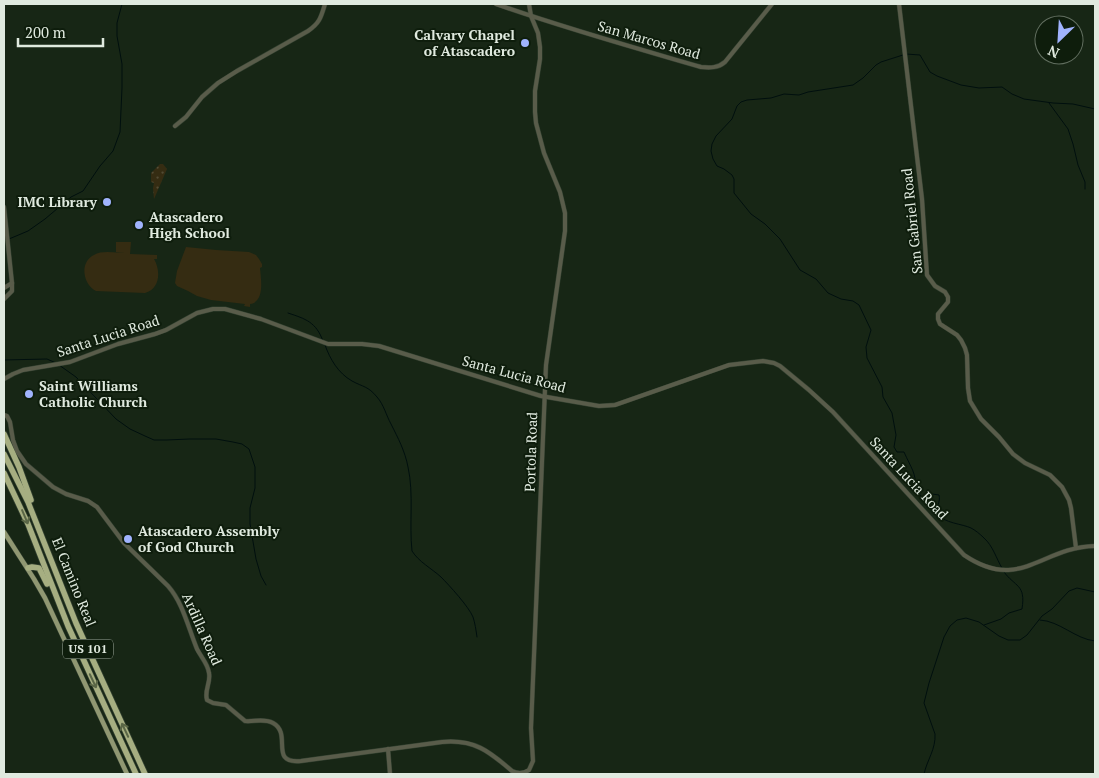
<svg xmlns="http://www.w3.org/2000/svg" width="1099" height="778" font-family="'PT Serif',serif">
<style>
.grass{fill:url(#grass-dots)}
.park{fill:#352c12}
.lines{fill:none;stroke-linecap:round;stroke-linejoin:round}
.stream{stroke:#000f0e;stroke-width:1}
.minor-casing{stroke:#334131;stroke-width:5}
.major-casing{stroke:#334131;stroke-width:5.5}
.highway-casing{stroke:#334131;stroke-width:7}
.minor{stroke:#595c4a;stroke-width:4}
.major{stroke:#909772;stroke-width:4.5}
.highway{stroke:#a6ae81;stroke-width:5.5}
.oneway{stroke:#5a6646}
.poi-dot{fill:#a0b3fd;stroke:#0e1d0c;stroke-width:2}
.labels{text-anchor:middle;stroke-width:4;stroke-linejoin:round;paint-order:stroke}
.shield{fill:#0e1d0c;stroke:#a1aca0;stroke-width:1}
.shield-label{font-size:12px;font-weight:bold;fill:#e0eadf}
.poi-label{font-size:14px;font-weight:bold;fill:#e0eadf;stroke:#0e1d0c;text-anchor:start}
.street-label{font-size:14px;fill:#e0eadf;stroke:#0e1d0c}
</style>
<defs>
<pattern id="grass-dots" width="8" height="8" patternUnits="userSpaceOnUse" patternTransform="scale(1.25)"><rect width="8" height="8" fill="#352c12"/><path d="M2 2h.1M6 6h.1" fill="none" stroke="#524b34" stroke-width="1.8" stroke-linecap="round"/></pattern>
</defs>
<rect width="100%" height="100%" fill="#172615"/>
<polygon class="grass" points="160,164 163,164 167,169 154,199 153,188 154,183 151,182 151,173"/>
<g class="park">
<path d="M116 242H131L130 254 157 255V259H154C161 271 160 289 145 293L96 291C83 285 79 262 94 255 102 250 116 253 125 253L116 252Z"/>
<path d="M186 247 216 250 249 252 256 255 259 259 262 264V267L260 268C261 279 265 302 250 304V307L244 306 245 304 211 300 197 296 188 291 177 286 175 283 177 271Z"/>
</g>
<g class="lines">
<g class="stream">
<polyline points="1049,103 1068,129 1073,144 1078,165 1085,182 1085,189"/>
<polyline points="9,239 28,231 45,219 71,197 83,191 100,166 113,151 120,132 122,88 122,64 117,36 117,23 122,4"/>
<path d="M288 313C306 319 316 322 323 341"/>
<path d="M325 345C330 359 338 373 352 381 363 387 368 386 377 397 384 405 386 415 391 424 398 438 405 451 408 467 414 494 409 524 412 551 419 562 431 568 441 577 449 585 469 607 473 617 475 623 476 630 477 637"/>
<polyline points="4,360 47,359 56,363"/>
<polyline points="59,365 76,377 116,419 130,429 145,436 154,440 167,440 189,439 216,439 233,442 242,444 249,449 255,467 255,488 250,508 250,524 256,559 261,576 266,585"/>
<path d="M1002 568C996 558 993 546 984 538 980 534 975 530 971 528 963 524 943 523 938 514 935 508 941 502 939 495L932 494 925 499 921 496 916 490C916 472 911 468 904 452H897L894 447 896 435 892 413 883 397 882 387 867 358 866 347 871 330 859 305 853 301 841 299 828 293 816 279 800 270 780 239 765 224 751 214 734 193V179L732 175 724 169 717 166 713 159 711 151 712 144 716 136 732 119 737 106 741 102 747 100 771 98 784 94 799 95 808 92 853 85 863 78 876 65 881 62 906 54 920 55 930 72 937 76 961 85 979 88 1002 87 1012 94 1024 99 1053 103 1073 104 1095 109"/>
<path d="M1040 620C1060 621 1075 639 1095 641"/>
<path d="M984 625 1001 619 1009 613 1022 609C1026 584 1015 587 1004 572"/>
<path d="M924 774C927 760 936 749 935 734L924 703 929 683 944 637 950 626 957 620 966 618 979 622 999 636 1008 640H1020L1027 635 1042 616 1052 609 1069 591 1077 588 1095 592"/>
</g>
<g class="minor-casing">
<g id="minor">
<path d="M496 4C564 28 632 47 701 67 710 68 718 68 725 62L772 4"/>
<polyline points="899,4 922,199 927,275 935,286 945,292 948,297 948,302 938,314 938,319 940,324 957,335 961,340 965,348 967,355 968,388 970,401 981,419 999,437 1013,454 1025,463 1050,475 1062,487 1069,500 1071,508 1076,548"/>
<path d="M175 126 186 117 202 97 218 83 237 71 308 31C320 23 321 17 325 4"/>
<polyline points="4,207 12,283 12,291 4,299"/>
<polyline points="4,288 12,283"/>
<path d="M4 379 13 374 23 370 70 362 118 344 155 334 166 330 197 313 213 309H225L261 319 328 344H362L379 346 541 396 599 406 615 405 729 365 763 361 774 363 780 366 809 390 833 412 964 555C1020 593 1041 547 1095 546"/>
<path d="M4 415 7 416 10 422 13 440 17 451 26 464 53 487 66 494 88 501 97 507 124 543 168 586C183 603 188 627 197 649 201 657 208 664 209 673 211 683 204 690 207 700L213 703 226 705 245 721C254 722 264 718 273 723 293 734 268 764 301 761L442 742C474 739 489 751 512 771 518 774 523 774 529 770L533 761 531 728 546 365 565 231V213L560 192 544 153 536 123 535 112V91L540 59V47L538 33 531 16 529 4"/>
<polyline points="388,749 390,774"/>
</g>
</g>
<g class="major-casing">
<polyline id="major" points="4,532 34,579 45,598 127,774"/>
</g>
<g class="highway-casing">
<g id="highway">
<polyline points="4,434 19,467 31,500"/>
<polyline points="4,454 28,502 76,623 145,774"/>
<polyline points="4,473 28,524 68,626 136,774"/>
<polyline points="28,568 32,567 39,568 47,584"/>
</g>
</g>
<use href="#minor" class="minor"/>
<use href="#major" class="major"/>
<use href="#highway" class="highway"/>
</g>
<defs><path id="oneway-shaft" d="M-6 0H5M1.5-3L5.5 0L1.5 3" fill="none" stroke-width="1.6" stroke-linecap="round" stroke-linejoin="round" transform="scale(1.25)"/></defs>
<g class="oneway">
<use href="#oneway-shaft" transform="translate(25 517) rotate(67)"/>
<use href="#oneway-shaft" transform="translate(93 681) rotate(65)"/>
<use href="#oneway-shaft" transform="translate(125 730) rotate(-115)"/>
</g>
<g class="poi-dot">
<circle cx="525" cy="43" r="5"/>
<circle cx="107" cy="202" r="5"/>
<circle cx="139" cy="225" r="5"/>
<circle cx="29" cy="394" r="5"/>
<circle cx="128" cy="539" r="5"/>
</g>
<g class="labels">
<rect class="shield" x="63" y="639.5" width="50" height="19" rx="4"/>
<g class="shield-label">
<text x="88" y="653">US 101</text>
</g>
<g class="poi-label">
<text x="515" y="40" text-anchor="end">Calvary Chapel<tspan x="515" dy="16">of Atascadero</tspan></text>
<text x="97" y="207" text-anchor="end">IMC Library</text>
<text x="149" y="222">Atascadero<tspan x="149" dy="16">High School</tspan></text>
<text x="39" y="391">Saint Williams<tspan x="39" dy="16">Catholic Church</tspan></text>
<text x="138" y="536">Atascadero Assembly<tspan x="138" dy="16">of God Church</tspan></text>
</g>
<g class="street-label">
<text transform="translate(649 40) rotate(16)" y="5">San Marcos Road</text>
<text transform="translate(912 221) rotate(-96)" y="5">San Gabriel Road</text>
<text transform="translate(108 336) rotate(-18)" y="5">Santa Lucia Road</text>
<text transform="translate(514 374) rotate(15)" y="5">Santa Lucia Road</text>
<text transform="translate(531 452) rotate(-88)" y="5">Portola Road</text>
<text transform="translate(909 478) rotate(47)" y="5">Santa Lucia Road</text>
<text transform="translate(74 582) rotate(68)" y="5">El Camino Real</text>
<text transform="translate(202 629) rotate(66)" y="5">Ardilla Road</text>
</g>
</g>
<rect width="1099" height="778" fill="none" stroke="#e0eadf" stroke-width="10"/>
<g transform="translate(1059 40) rotate(205)"><circle r="24" fill="#0e1d0c" stroke="#626f60"/>
<path d="M0-4L9 19L0 12L-9 19Z" fill="#a0b3fd"/>
<text y="-8" font-size="14" font-weight="bold" text-anchor="middle" fill="#e0eadf">N</text>
</g>
<path d="M18 38v8h85v-8" fill="none" stroke="#e0eadf" stroke-width="2.5"/>
<text x="25" y="38" font-size="15" fill="#e0eadf" stroke="#0e1d0c" stroke-width="4" paint-order="stroke">200 m</text>
</svg>
